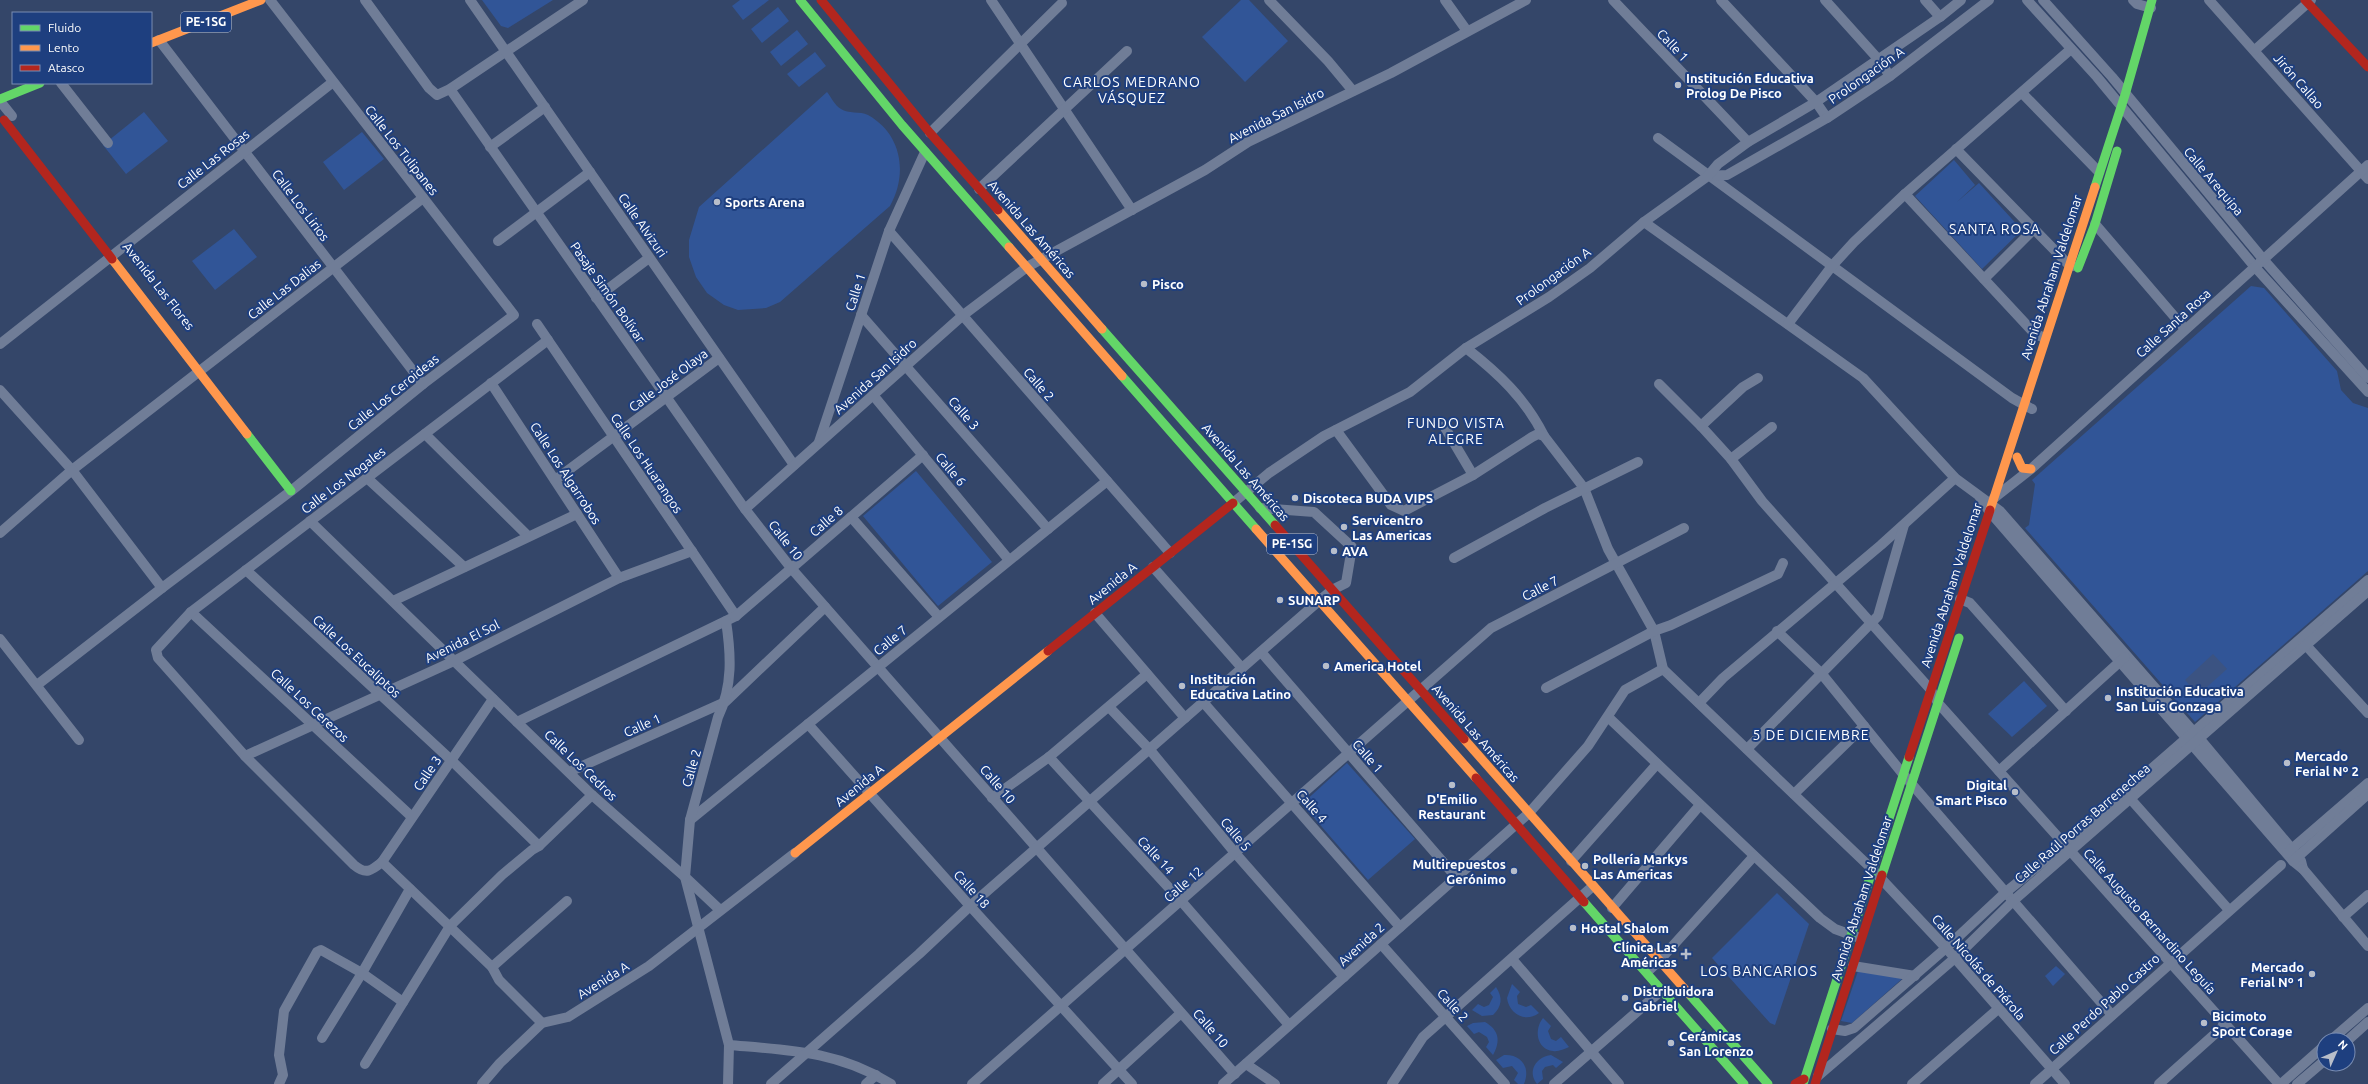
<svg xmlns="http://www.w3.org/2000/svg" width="2368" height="1084" font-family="Ubuntu,sans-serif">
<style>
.green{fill:#315597}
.water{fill:#3b5382}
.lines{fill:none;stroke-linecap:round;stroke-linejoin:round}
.street{stroke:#707d97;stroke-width:10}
.fast{stroke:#63d668;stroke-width:9}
.slow{stroke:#ff974d;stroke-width:9}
.jam{stroke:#b3261e;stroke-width:9}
.poi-dot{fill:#b8beca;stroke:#1e3f7f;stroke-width:1.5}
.labels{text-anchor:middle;stroke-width:4;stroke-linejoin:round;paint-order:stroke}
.shield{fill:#1e3f7f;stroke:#bcc5d9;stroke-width:1}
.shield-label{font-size:12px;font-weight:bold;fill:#fff}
.street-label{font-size:13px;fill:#fff;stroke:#1e3f7f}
.poi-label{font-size:13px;font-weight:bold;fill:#fff;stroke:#1e3f7f;text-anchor:start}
.neighbourhood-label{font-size:14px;letter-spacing:1px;fill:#fff;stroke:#1e3f7f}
</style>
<rect width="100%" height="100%" fill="#344669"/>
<g class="green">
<polygon points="482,0 553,0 508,28 501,26"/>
<polygon points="740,0 769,0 743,20 732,6"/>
<polygon points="1241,0 1249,0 1288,41 1245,82 1202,37"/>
<polygon points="778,7 789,21 762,43 751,29"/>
<polygon points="797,30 808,44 781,66 770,52"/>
<polygon points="815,52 826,66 799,87 787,74"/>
<path d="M827 92C831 97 835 106 841 109 848 114 860 111 868 115 902 134 908 174 890 206L780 302 766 308 738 310 724 305 707 293 696 277 689 257V240L699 207Z"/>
<polygon points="144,112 168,141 126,174 103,145"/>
<polygon points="362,132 384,159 344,190 323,162"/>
<polygon points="1954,160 1975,185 1957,202 1979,183 2022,230 1982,269 1915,196"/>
<polygon points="234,229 257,257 215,290 192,261"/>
<polygon points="2251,286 2264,288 2337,371 2341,390 2353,403 2368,408 2368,571 2195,722 2025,528 2029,525 2035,484 2032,480"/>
<polygon points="916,471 992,562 938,606 863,516"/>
<polygon points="2024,681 2047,706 2012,737 1988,714"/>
<polygon points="1347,763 1415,839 1368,880 1302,804"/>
<polygon points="1777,893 1809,924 1775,1025 1770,1023 1712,958"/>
<polygon points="2056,966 2065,974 2053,986 2045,976"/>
<polygon points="1858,971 1903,978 1852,1023 1841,1021"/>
<path d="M1512 984 1520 992 1517 996 1518 1004 1526 1007 1531 1005 1539 1013C1525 1023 1509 1014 1507 998Z"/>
<path d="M1496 987C1503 998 1502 1006 1493 1015L1482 1016 1472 1010 1478 1004 1484 1007 1489 1005 1493 997 1490 993Z"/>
<path d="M1543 1018 1551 1026 1548 1031 1551 1039 1556 1041 1561 1037 1569 1047C1564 1049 1558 1052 1553 1051 1536 1049 1534 1029 1543 1018Z"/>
<path d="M1485 1022C1499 1030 1501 1041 1493 1055L1486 1047 1489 1042 1487 1037 1479 1032 1474 1034 1467 1026 1473 1023Z"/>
<path d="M1504 1055C1521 1054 1531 1067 1524 1084H1518L1514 1080 1518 1073 1512 1066 1503 1068 1496 1060Z"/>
<path d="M1551 1055 1563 1062 1556 1068 1553 1065 1545 1067 1542 1071 1543 1079 1537 1084C1527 1071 1536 1057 1551 1055Z"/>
</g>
<polygon class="water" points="2213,654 2227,669 2198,695 2185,680"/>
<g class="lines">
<g class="street">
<polyline points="365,0 429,88 437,95 450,89 583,0"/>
<polyline points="470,0 794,465"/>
<polyline points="991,0 1132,210"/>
<polyline points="1269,0 1328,61 1353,91"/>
<polyline points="1445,0 1467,31"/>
<polyline points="1613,0 1748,142"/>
<polyline points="1721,0 1816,102 1827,118"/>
<polyline points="1825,0 1879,60 1890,76"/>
<polyline points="1925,0 1940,17"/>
<polyline points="2027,0 2097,77 2254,266 2368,392"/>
<polyline points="2043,0 2112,77 2263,259 2368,378"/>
<polyline points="2133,0 2137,4 2151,8"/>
<polyline points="2209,0 2368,179"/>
<polyline points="159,40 423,384"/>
<polyline points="2255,50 2311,0"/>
<polyline points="61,83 108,143"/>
<polyline points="450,89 745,509 791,568 1235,1074"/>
<polyline points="2022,93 2099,172"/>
<polyline points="0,101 12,116"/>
<polyline points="930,133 1062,3"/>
<polyline points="1658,138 2012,398 2032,409"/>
<polyline points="490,147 545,107"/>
<polyline points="1956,149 2069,265 2073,266"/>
<polyline points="1708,176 1727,175 1827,118 1890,76 1989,0"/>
<polyline points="979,189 1127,51"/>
<polyline points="1905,194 2035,334 2045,338"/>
<polyline points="1644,222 1863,378 1955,478 2000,511 2199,738 2292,849 2301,861 2303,869 2293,861 1989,511 1979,496"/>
<polyline points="2095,224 2185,329"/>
<polyline points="889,231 1170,553"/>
<polyline points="498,241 590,172"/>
<polyline points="1984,279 2034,229"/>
<polyline points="596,298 649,258"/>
<polyline points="861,315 1048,529"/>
<polyline points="537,324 736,616"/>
<polyline points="1788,324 1832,266 1854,242 1905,194 2071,49"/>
<polyline points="0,344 333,82"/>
<path d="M1466 348C1498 373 1526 399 1544 436"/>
<polyline points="491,383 619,578"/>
<polyline points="1659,384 1701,426 1731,459 1762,501 1931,690 1938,703 2279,1084"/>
<polyline points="0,390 72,470 423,198"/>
<polyline points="873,395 1009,560"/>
<polyline points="1444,426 1473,475"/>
<polyline points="1701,426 1743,387 1758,378"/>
<polyline points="1336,430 1391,505 1404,511 1473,475 1532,437 1538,434 1544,436 1584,488 1608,549 1654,631 1663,669 1872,869 1946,948 2065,1084"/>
<polyline points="425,434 528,536"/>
<polyline points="819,442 889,231 925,152"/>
<polyline points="1731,459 1772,427"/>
<polyline points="367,478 464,567"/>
<polyline points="555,480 719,358"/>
<polyline points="1994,498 2031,469 2368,165"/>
<polyline points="1233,503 1269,473 1324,436 1410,392 1466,348 1549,297 1590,268 1644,222 1708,176 1718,164 1748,142 1816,102 1940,17 1961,0"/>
<polyline points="745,509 962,316 1027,267 1205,170 1248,142 1391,73 1526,0"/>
<polyline points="851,517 939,617"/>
<polyline points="310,521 592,795 685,877 729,1045 728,1084"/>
<polyline points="0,533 72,470 162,588 291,491 423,384 514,315 270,0"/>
<polyline points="1454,558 1545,508 1638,462"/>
<polyline points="1153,567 1242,668"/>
<polyline points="246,570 451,760 539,846"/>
<polyline points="1960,599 1970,603 2066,711"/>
<polyline points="393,601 577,514"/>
<polyline points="191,612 412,817"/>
<polyline points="1095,613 1185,718"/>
<polyline points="1777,631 1821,673 1903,774 2112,1015"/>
<polyline points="0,639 79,740"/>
<polyline points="2302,641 2368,713"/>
<polyline points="1261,652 1456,877"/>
<polyline points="37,685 162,588"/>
<polyline points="1546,688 1654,631 1671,625 1778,574 1783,563"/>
<path d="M493 699 382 862C371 871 366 875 354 865L245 756 158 658 156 650 191 612 548 340"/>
<polyline points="1203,702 1400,927"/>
<polyline points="1699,703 1723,678 1881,545 1955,478"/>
<polyline points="1109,707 1150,750 1236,854 1344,977"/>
<polyline points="1608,717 1820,918 1835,929 1857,937"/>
<polyline points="517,722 736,616 923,455"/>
<polyline points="808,724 970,906 1132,1084"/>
<polyline points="1747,749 1878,616 1904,525"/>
<polyline points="245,756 454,661 619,578 692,551"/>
<polyline points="1049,757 1182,902 1289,1025"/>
<polyline points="1999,771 2125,657"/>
<polyline points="569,772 725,702 825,607"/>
<polyline points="1794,794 1864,726"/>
<polyline points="2127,795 2229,910"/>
<polyline points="992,798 1049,757 1147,674"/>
<polyline points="690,820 1107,481"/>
<polyline points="2287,853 2368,783"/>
<polyline points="1571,861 1657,764"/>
<polyline points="2293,861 2368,794"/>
<polyline points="382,862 492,967 499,980 542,1023"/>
<polyline points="2303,869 2368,946"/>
<polyline points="1612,908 1700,805"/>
<path d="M720 910 685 877 690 820 718 717C733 686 731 654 726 621"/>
<polyline points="2343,917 2368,895"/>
<polyline points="1381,944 1505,1084"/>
<polyline points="1512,959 1619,1084"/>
<polyline points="1853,966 1915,976"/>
<polyline points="492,967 567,901"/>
<polyline points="1647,972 1659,961 1754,856"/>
<polyline points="1832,1029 1845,1031 1854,1028 1946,948 2006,892 2064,845 2368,580"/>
<polyline points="322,1038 362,973 410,889"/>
<polyline points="2331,1040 2368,1008"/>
<polyline points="2348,1040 2368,1022"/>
<path d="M729 1045C789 1050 838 1051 891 1084"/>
<polyline points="365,1064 450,926 502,875 532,850 539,846 592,795"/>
<polyline points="1246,1064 1275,1084"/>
<polyline points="1818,1076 1955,958 2013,901 2368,591"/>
<polyline points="279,1084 283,1075 279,1055 284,1011 317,952 321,950 362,973 403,1002"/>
<polyline points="482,1084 500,1063 542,1023 568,1017 649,966 795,853"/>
<polyline points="771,1084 919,954 970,906 1320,600 1332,590 1346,583 1352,547 1314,512 1260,508"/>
<polyline points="866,1084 876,1075"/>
<polyline points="972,1084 1491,628 1684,528"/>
<polyline points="1103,1084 1181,1013"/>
<polyline points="1223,1084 1529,813 1588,746 1625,690 1663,669"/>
<polyline points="1392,1084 1423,1037 1593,886"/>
<polyline points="1554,1084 1662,990"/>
<polyline points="1912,1084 1998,1009"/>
<polyline points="2035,1084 2281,865"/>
<polyline points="2159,1084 2226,1024"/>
<polyline points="2281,1084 2324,1046"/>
<polyline points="2297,1084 2324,1061"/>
</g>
<g class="fast">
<polyline points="800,0 902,125 1009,247"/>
<polyline points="0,99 40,83"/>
<polyline points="2095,187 2125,95 2152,0"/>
<polyline points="2078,268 2095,224 2117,151"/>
<polyline points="1102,329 1275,525"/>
<polyline points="1122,376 1256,529"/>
<polyline points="247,434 291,491"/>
<polyline points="1882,875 1959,638"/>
<polyline points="1584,902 1744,1084"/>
<polyline points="1689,994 1768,1084"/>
<polyline points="1803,1084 1909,757"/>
</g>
<g class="slow">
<polyline points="151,43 261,0"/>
<polyline points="998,210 1102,329"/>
<polyline points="1009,247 1122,376"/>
<polyline points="112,259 247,434"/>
<polyline points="2017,457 2022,468 2031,469"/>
<polyline points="1990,510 2095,187"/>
<polyline points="1256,529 1476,778"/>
<polyline points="1464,739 1689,994"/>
<polyline points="795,853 1048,651"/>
</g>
<g class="jam">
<polyline points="821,0 930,133 998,210"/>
<polyline points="2305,0 2368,67"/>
<polyline points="4,120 112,259"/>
<polyline points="1275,525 1464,739"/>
<polyline points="1048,651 1233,503"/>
<polyline points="1909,757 1990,510"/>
<polyline points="1476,778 1584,902"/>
<polyline points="1795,1084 1804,1079"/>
<polyline points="1815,1084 1882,875"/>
</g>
</g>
<g class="poi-dot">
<circle cx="1678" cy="85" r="4"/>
<circle cx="717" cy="202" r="4"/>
<circle cx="1144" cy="284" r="4"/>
<circle cx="1295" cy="498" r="4"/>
<circle cx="1344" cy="527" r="4"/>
<circle cx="1334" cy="551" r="4"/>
<circle cx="1280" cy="600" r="4"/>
<circle cx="1326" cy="666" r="4"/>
<circle cx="1182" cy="686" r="4"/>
<circle cx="2108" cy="698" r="4"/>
<circle cx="2287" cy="763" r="4"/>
<circle cx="1452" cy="785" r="4"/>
<circle cx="2015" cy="792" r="4"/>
<circle cx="1585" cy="866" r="4"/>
<circle cx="1514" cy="871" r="4"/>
<circle cx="1573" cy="928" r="4"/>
<path d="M1684 948h4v4h4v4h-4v4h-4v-4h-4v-4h4z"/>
<circle cx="2312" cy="974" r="4"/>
<circle cx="1625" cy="998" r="4"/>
<circle cx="2204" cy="1023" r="4"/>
<circle cx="1671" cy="1043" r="4"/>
</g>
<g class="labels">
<g class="shield">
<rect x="181" y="12" width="50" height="20" rx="3"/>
<rect x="1267" y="534" width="50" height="20" rx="3"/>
</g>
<g class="shield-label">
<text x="206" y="26">PE-1SG</text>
<text x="1292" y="548">PE-1SG</text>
</g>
<g class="street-label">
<text transform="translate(1673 45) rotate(47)" y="5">Calle 1</text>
<text transform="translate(1866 75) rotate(-35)" y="5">Prolongación A</text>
<text transform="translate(2299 81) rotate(49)" y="5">Jirón Callao</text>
<text transform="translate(1276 115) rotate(-27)" y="5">Avenida San Isidro</text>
<text transform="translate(402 150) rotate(52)" y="5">Calle Los Tulipanes</text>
<text transform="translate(213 159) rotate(-38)" y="5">Calle Las Rosas</text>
<text transform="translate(2214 181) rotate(50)" y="5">Calle Arequipa</text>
<text transform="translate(301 205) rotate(53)" y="5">Calle Los Lirios</text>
<text transform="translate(643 225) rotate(55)" y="5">Calle Alvizuri</text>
<text transform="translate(1032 229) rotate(49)" y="5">Avenida Las Américas</text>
<text transform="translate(1553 276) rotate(-36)" y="5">Prolongación A</text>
<text transform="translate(2051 277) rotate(-72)" y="5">Avenida Abraham Valdelomar</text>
<text transform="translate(159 286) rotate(52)" y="5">Avenida Las Flores</text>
<text transform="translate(284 289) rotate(-38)" y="5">Calle Las Dalias</text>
<text transform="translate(608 292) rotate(55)" y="5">Pasaje Simón Bolívar</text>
<text transform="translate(855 292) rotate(-72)" y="5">Calle 1</text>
<text transform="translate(2173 323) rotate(-42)" y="5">Calle Santa Rosa</text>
<text transform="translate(875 376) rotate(-42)" y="5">Avenida San Isidro</text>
<text transform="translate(668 380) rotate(-37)" y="5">Calle José Olaya</text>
<text transform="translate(1039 384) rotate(49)" y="5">Calle 2</text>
<text transform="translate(393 392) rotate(-39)" y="5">Calle Los Ceroideas</text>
<text transform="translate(964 413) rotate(49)" y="5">Calle 3</text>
<text transform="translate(647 463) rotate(56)" y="5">Calle Los Huarangos</text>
<text transform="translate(951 469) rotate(50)" y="5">Calle 6</text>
<text transform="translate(1246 472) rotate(49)" y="5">Avenida Las Américas</text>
<text transform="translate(566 473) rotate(57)" y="5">Calle Los Algarrobos</text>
<text transform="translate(343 480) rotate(-37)" y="5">Calle Los Nogales</text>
<text transform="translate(826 521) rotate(-41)" y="5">Calle 8</text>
<text transform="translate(786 540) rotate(52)" y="5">Calle 10</text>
<text transform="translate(1112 583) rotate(-39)" y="5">Avenida A</text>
<text transform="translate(1951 585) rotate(-72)" y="5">Avenida Abraham Valdelomar</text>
<text transform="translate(1540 588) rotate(-27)" y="5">Calle 7</text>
<text transform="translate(890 640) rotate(-39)" y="5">Calle 7</text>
<text transform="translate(462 641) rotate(-26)" y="5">Avenida El Sol</text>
<text transform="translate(357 656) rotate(43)" y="5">Calle Los Eucaliptos</text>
<text transform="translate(310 705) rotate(43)" y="5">Calle Los Cerezos</text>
<text transform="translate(642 725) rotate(-24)" y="5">Calle 1</text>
<text transform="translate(1476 733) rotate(49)" y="5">Avenida Las Américas</text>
<text transform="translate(1368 756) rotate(49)" y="5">Calle 1</text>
<text transform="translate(581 765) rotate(44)" y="5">Calle Los Cedros</text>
<text transform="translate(691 768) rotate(-74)" y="5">Calle 2</text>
<text transform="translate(427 773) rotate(-56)" y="5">Calle 3</text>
<text transform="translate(998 784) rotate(49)" y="5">Calle 10</text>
<text transform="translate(859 785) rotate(-39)" y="5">Avenida A</text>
<text transform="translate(1312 806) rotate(49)" y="5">Calle 4</text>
<text transform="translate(2082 823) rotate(-41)" y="5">Calle Raúl Porras Barrenechea</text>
<text transform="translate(1236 834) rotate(50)" y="5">Calle 5</text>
<text transform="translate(1156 855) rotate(47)" y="5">Calle 14</text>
<text transform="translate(1183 884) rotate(-41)" y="5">Calle 12</text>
<text transform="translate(972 889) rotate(48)" y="5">Calle 18</text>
<text transform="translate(1861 898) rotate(-72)" y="5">Avenida Abraham Valdelomar</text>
<text transform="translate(2150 921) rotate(48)" y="5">Calle Augusto Bernardino Leguía</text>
<text transform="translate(1361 944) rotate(-42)" y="5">Avenida 2</text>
<text transform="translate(1979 967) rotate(49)" y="5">Calle Nicolás de Piérola</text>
<text transform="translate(603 980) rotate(-32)" y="5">Avenida A</text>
<text transform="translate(2104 1004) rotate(-42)" y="5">Calle Perdo Pablo Castro</text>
<text transform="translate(1453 1005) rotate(48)" y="5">Calle 2</text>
<text transform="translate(1211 1028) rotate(49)" y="5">Calle 10</text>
</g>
<g class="poi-label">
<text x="1686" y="83">Institución Educativa<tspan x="1686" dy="15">Prolog De Pisco</tspan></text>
<text x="725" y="207">Sports Arena</text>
<text x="1152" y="289">Pisco</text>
<text x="1303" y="503">Discoteca BUDA VIPS</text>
<text x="1352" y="525">Servicentro<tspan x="1352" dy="15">Las Americas</tspan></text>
<text x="1342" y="556">AVA</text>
<text x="1288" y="605">SUNARP</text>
<text x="1334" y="671">America Hotel</text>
<text x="1190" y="684">Institución<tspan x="1190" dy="15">Educativa Latino</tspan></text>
<text x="2116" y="696">Institución Educativa<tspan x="2116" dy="15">San Luis Gonzaga</tspan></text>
<text x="2295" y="761">Mercado<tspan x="2295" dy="15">Ferial Nº 2</tspan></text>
<text x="2007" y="790" text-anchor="end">Digital<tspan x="2007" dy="15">Smart Pisco</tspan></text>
<text x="1452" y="804" text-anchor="middle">D'Emilio<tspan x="1452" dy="15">Restaurant</tspan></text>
<text x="1593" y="864">Pollería Markys<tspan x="1593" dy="15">Las Americas</tspan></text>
<text x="1506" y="869" text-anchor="end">Multirepuestos<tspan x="1506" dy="15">Gerónimo</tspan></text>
<text x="1581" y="933">Hostal Shalom</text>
<text x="1677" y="952" text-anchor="end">Clínica Las<tspan x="1677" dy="15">Américas</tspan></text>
<text x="2304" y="972" text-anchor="end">Mercado<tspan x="2304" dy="15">Ferial Nº 1</tspan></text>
<text x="1633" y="996">Distribuidora<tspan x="1633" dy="15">Gabriel</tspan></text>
<text x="2212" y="1021">Bicimoto<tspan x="2212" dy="15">Sport Corage</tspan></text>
<text x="1679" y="1041">Cerámicas<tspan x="1679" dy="15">San Lorenzo</tspan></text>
</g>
<g class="neighbourhood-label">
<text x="1132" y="87">CARLOS MEDRANO<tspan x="1132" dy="16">VÁSQUEZ</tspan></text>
<text x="1995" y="234">SANTA ROSA</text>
<text x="1456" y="428">FUNDO VISTA<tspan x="1456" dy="16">ALEGRE</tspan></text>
<text x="1811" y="740">5 DE DICIEMBRE</text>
<text x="1759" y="976">LOS BANCARIOS</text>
</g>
</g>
<rect x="12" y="12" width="140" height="72" fill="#1e3f7f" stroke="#788cb2"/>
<rect x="20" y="25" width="20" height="6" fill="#63d668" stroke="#788cb2"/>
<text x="48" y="32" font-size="12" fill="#ffffff">Fluido</text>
<rect x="20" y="45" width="20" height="6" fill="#ff974d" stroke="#788cb2"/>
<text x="48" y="52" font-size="12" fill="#ffffff">Lento</text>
<rect x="20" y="65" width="20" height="6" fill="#b3261e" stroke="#788cb2"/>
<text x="48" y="72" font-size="12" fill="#ffffff">Atasco</text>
<g transform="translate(2336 1052) rotate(45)"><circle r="19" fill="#1e3f7f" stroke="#788cb2"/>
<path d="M0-3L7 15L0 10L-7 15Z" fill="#b8beca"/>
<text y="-6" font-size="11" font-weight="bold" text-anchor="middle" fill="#ffffff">N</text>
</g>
</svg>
